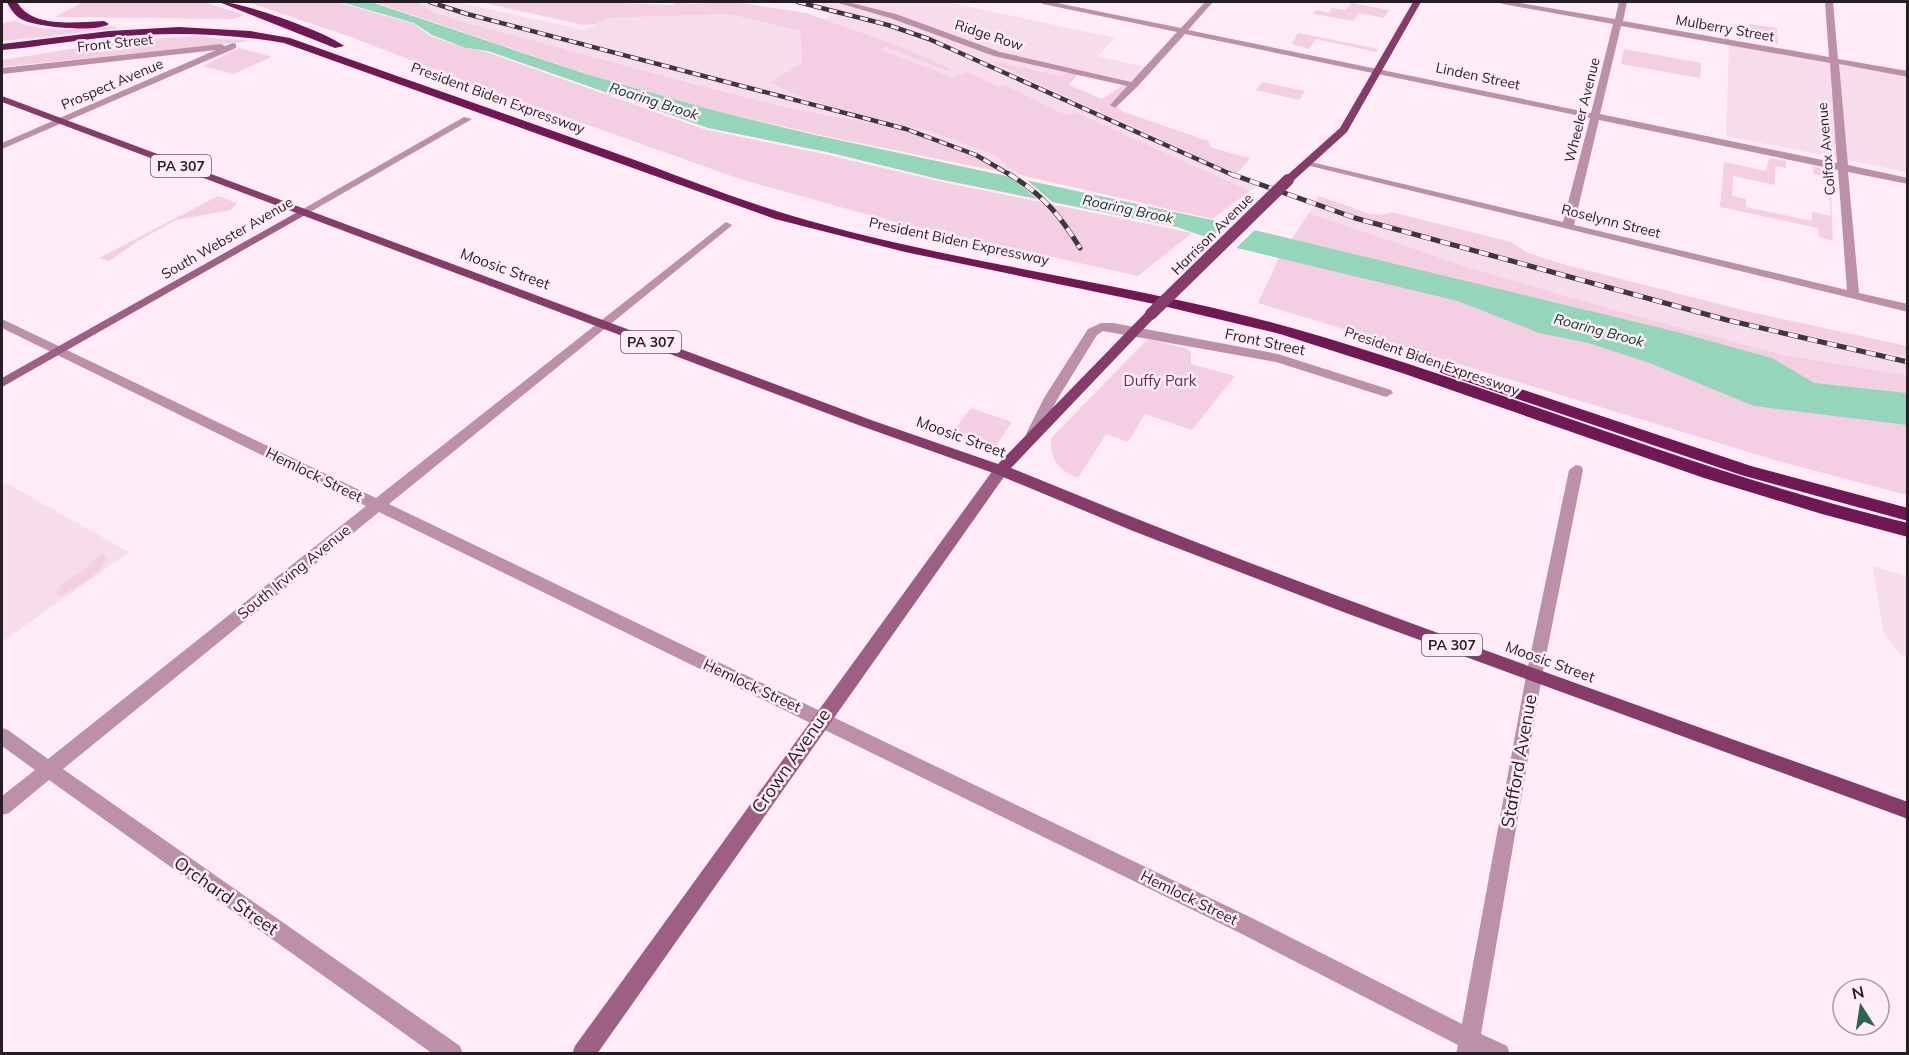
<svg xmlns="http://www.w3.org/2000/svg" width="1909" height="1055" font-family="Mulish,sans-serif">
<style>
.built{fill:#f7ddec}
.green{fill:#f4cee3}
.water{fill:#95d5b9}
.pier{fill:#ffecf6}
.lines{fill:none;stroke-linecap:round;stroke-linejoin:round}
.street{fill:#bb90a8;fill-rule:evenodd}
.secondary{fill:#9d5f84;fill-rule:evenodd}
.primary{fill:#853c6a;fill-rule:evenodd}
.highway{fill:#701854;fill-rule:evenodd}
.rail-far1-casing{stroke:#3f373c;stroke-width:4.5}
.rail-casing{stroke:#3f373c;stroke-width:5}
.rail-far1{stroke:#ffecf6;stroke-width:3;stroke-dasharray:8;stroke-linecap:butt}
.rail{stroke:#ffecf6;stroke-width:4;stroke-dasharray:10;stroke-linecap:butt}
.primary-bridge{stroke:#853c6a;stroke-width:12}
.labels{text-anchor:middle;stroke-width:5;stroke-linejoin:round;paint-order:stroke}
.far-street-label{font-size:14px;fill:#251e22;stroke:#ffecf6}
.far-water-label{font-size:14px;font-style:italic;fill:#003927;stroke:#ffecf6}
.shield{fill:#ffecf6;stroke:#665c62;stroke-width:1.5}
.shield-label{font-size:14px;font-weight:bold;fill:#251e22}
.street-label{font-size:15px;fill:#251e22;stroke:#ffecf6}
.park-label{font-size:15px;fill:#6c2b55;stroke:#ffecf6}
.near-street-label{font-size:18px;fill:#251e22;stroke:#ffecf6}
</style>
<rect width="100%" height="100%" fill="#ffecf6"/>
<g class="built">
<polygon points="416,2 456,2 585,30 608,18 728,14 800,31 802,61 771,84 801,97 856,114 932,132 992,154 1019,174 1062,210 1053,213 1007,174 983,159 909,131 768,103 467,23 437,14"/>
<polygon points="824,2 947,2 1115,38 1098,56 1144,67 1127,85 1067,72 1062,76 993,62 1260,184 1250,191 1075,112 1014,140 833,72 892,44 824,20 831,15 821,10 821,4"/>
<polygon points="1729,45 1907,76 1907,172 1726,136"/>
<polygon points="1315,203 1366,219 1721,316 1907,357 1907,375 1785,355 1626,313 1473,269 1309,213"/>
<polygon points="6,483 129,552 2,642 2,486"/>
<polygon points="1873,566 1907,576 1907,656 1900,655 1883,631"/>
</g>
<g class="green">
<polygon points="83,2 204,2 244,15 234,19 55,17"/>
<polygon points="247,2 337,2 414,24 430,36 466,48 486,52 703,129 828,155 938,181 1192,233 1138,276 887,220 740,179 473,84 351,37"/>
<path d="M374 2H416L437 14 467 23C566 49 665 77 765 102 845 122 932 125 1002 172L820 135 716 111 587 74Z"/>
<polygon points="480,2 594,2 672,5 675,2 690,4 734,2 806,13 893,44 956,71 946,70 885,47 881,50 948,76 951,79 967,72 999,87 1004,85 1066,115 1075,112 1250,191 1212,219 1020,175 992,154 932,132 856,114 801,97 770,83 802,62 800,31 728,14 608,18 596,24 583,25"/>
<polygon points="1351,3 1389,10 1384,18 1359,13 1353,21 1313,14 1316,10 1329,13 1332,8 1346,10"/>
<path d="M16 21C45 35 85 28 116 26L115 29 2 41V23Z"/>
<polygon points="1749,24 1777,28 1778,44 1748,39"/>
<polygon points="1298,33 1378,49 1376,52 1316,39 1309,49 1291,44"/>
<polygon points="194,36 252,41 2,67 2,60 121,41"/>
<polygon points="239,48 272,57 233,74 203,66"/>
<polygon points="1624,49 1701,63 1700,78 1621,64"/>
<polygon points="990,61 1062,76 1067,72 1078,74 1069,85 1102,99 1124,85 1127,85 1111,104 1124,112 1208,141 1212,148 1250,158 1237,174"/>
<polygon points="1262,82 1305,91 1299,100 1256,90"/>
<polygon points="1769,158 1786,161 1786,168 1775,166 1775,185 1733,176 1732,196 1746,199 1746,207 1812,221 1812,212 1831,216 1828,177 1814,174 1813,167 1830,170 1833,241 1819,237 1818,228 1720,207 1724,162 1766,171"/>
<polygon points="218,196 237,203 231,210 176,220 138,241 109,261 99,258"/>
<polygon points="1319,196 1370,214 1383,215 1391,212 1511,242 1528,253 1559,263 1746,311 1907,346 1907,357 1721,316 1366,219 1315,203"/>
<polygon points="1309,213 1473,269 1626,313 1785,355 1907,375 1907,495 1778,461 1258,303 1278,260"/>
<path d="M1148 339 1187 349 1191 352V364L1235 376 1192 430 1145 414 1128 442 1106 434 1078 478C1059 471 1048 458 1052 437Z"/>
<polygon points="971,408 1012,422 995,447 984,447 951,434"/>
<path d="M102 553 106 557C104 574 75 587 62 596L54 592 62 587 60 585 82 571Z"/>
</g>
<polygon class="water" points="341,2 371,2 586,74 716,111 815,135 1221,222 1677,332 1772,358 1814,383 1907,393 1907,425 1754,406 1647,362 1588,343 1539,333 1458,301 1237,248 1177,227 938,179 827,152 708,128 488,51 466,48 432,35 414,23"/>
<g class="pier">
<polygon points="1007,174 1021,175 1057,206 1042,203"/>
<polygon points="1229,221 1257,228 1234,250 1208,241"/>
</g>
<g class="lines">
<g class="street">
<path d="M835 2H847L896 14 1000 52 1131 82 1177 32 1043 4 1039 2H1052L1181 28 1205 2H1213L1188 30 1591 113 1613 24 1503 4 1499 2H1514L1615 19 1619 2H1627L1623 21 1829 57 1825 2H1833L1838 59 1908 71V77L1839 64 1848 165 1908 178V184L1848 172 1859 293 1908 304V312L1302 164 1307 161 1563 222 1590 118 1185 34 1137 87 1115 108 1110 105 1127 86 994 56 890 18ZM1621 26 1830 63 1837 163 1600 114ZM1599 120 1838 170 1847 290 1574 225Z"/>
<polygon points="233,43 236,44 236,48 2,149 2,143 216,50 2,74 2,68 221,44 225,46"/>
<polygon points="464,117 472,119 305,215 301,216 296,213"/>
<polygon points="726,222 732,225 730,227 389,504 1254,919 1462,1024 1526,676 1569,470 1576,465 1581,466 1583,470 1542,676 1481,1034 1507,1046 1510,1054 1456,1054 1458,1045 1240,933 379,512 63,769 460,1046 463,1054 433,1054 49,780 9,813 2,815 2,796 35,770 2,746 2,728 8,730 48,759 366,506 2,328 2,319 376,498"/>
<polygon points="1101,323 1113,323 1278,354 1391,390 1393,393 1386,397 1276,362 1103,331 1097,335 1058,398 1038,437 1028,437 1026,434 1044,398 1088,329"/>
</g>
<g class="secondary">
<polygon points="301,210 306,213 305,215 2,387 2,378"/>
<polygon points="1001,465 1008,470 1006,474 597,1054 572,1054 575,1046 996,466"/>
</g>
<g class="primary">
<polygon points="1413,2 1421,2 1347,132 1292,182 1284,182 1284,178 1340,128"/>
<path d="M2 96 871 420 998 464 1147 311H1155V317L1011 468C1306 590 1608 694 1908 802V819L1346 613 1133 531 996 474 861 426 2 102Z"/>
</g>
<g class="highway">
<path d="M7 2H17C32 29 77 22 104 21L109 24C96 33 38 27 23 20 15 16 11 10 7 2Z"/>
<path d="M219 2C238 0 329 33 344 46L335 48Z"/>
<path d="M179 27 250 31 290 38C399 77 509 115 618 154 674 174 730 197 786 214 952 264 1126 281 1292 328 1499 387 1697 473 1908 523V537L1822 514 1704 478 1402 373 1280 334 1159 305 905 252 775 219 284 43C226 33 169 32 111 37 74 40 38 47 2 50V44L109 31Z"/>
<polygon points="1446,364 1751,466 1908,508 1908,521 1741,475 1441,373 1438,369 1441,365"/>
</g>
<g class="rail-far1-casing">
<g id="rail-far1">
<polyline points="430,2 467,14 906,129 976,155 1012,176"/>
<polyline points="798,2 888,25 929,39 1235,176"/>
</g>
</g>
<g class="rail-casing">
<g id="rail">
<path d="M1009 174C1043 195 1060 215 1080 248"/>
<polyline points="1231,174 1355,218 1727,320 1908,362"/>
</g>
</g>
<use href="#rail-far1" class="rail-far1"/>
<use href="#rail" class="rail"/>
<polyline class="primary-bridge" points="1151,314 1288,180"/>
</g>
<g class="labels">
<g class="far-street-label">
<text transform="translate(1725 28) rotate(10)" y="5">Mulberry Street</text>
<text transform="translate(989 35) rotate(18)" y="5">Ridge Row</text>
<text transform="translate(115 43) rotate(-6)" y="5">Front Street</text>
<text transform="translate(1478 76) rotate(12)" y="5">Linden Street</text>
<text transform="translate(112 84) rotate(-23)" y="5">Prospect Avenue</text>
<text transform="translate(498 98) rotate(20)" y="5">President Biden Expressway</text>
<text transform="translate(1582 110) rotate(-76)" y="5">Wheeler Avenue</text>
<text transform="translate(1826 149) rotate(-95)" y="5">Colfax Avenue</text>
<text transform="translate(1611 221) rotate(14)" y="5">Roselynn Street</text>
<text transform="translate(1212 234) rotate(-45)" y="5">Harrison Avenue</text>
<text transform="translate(227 238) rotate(-30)" y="5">South Webster Avenue</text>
<text transform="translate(959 241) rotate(12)" y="5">President Biden Expressway</text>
<text transform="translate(1432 361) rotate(19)" y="5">President Biden Expressway</text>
</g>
<g class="far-water-label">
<text transform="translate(654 101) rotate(18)" y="5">Roaring Brook</text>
<text transform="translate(1128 209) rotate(12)" y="5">Roaring Brook</text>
<text transform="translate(1599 330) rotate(15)" y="5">Roaring Brook</text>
</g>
<g class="shield">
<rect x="151" y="155" width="60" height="22" rx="4.5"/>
<rect x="621" y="331" width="60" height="22" rx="4.5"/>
<rect x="1422" y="634" width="60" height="22" rx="4.5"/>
</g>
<g class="shield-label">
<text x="181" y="171">PA 307</text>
<text x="651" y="347">PA 307</text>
<text x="1452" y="650">PA 307</text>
</g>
<g class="street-label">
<text transform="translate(505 269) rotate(20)" y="5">Moosic Street</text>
<text transform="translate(1265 342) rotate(12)" y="5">Front Street</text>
<text transform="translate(961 437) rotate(20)" y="5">Moosic Street</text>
<text transform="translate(314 475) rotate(26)" y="5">Hemlock Street</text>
<text transform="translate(294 572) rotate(-39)" y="5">South Irving Avenue</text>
<text transform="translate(1550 662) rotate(20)" y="5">Moosic Street</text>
<text transform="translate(752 686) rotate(25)" y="5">Hemlock Street</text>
<text transform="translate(1189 898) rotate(26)" y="5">Hemlock Street</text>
</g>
<g class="park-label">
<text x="1160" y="386">Duffy Park</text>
</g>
<g class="near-street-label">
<text transform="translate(791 761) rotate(-55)" y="6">Crown Avenue</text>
<text transform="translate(1519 761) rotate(-80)" y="6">Stafford Avenue</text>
<text transform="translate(226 896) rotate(35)" y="6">Orchard Street</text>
</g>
</g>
<rect width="1909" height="1055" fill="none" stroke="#251e22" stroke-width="6"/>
<g transform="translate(1861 1007) rotate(348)"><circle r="28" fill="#ffecf6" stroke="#a89aa1" stroke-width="1.5"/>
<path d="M0-4.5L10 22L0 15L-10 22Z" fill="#2b654f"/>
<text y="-9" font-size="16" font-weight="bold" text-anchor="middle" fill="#251e22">N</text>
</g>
</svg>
